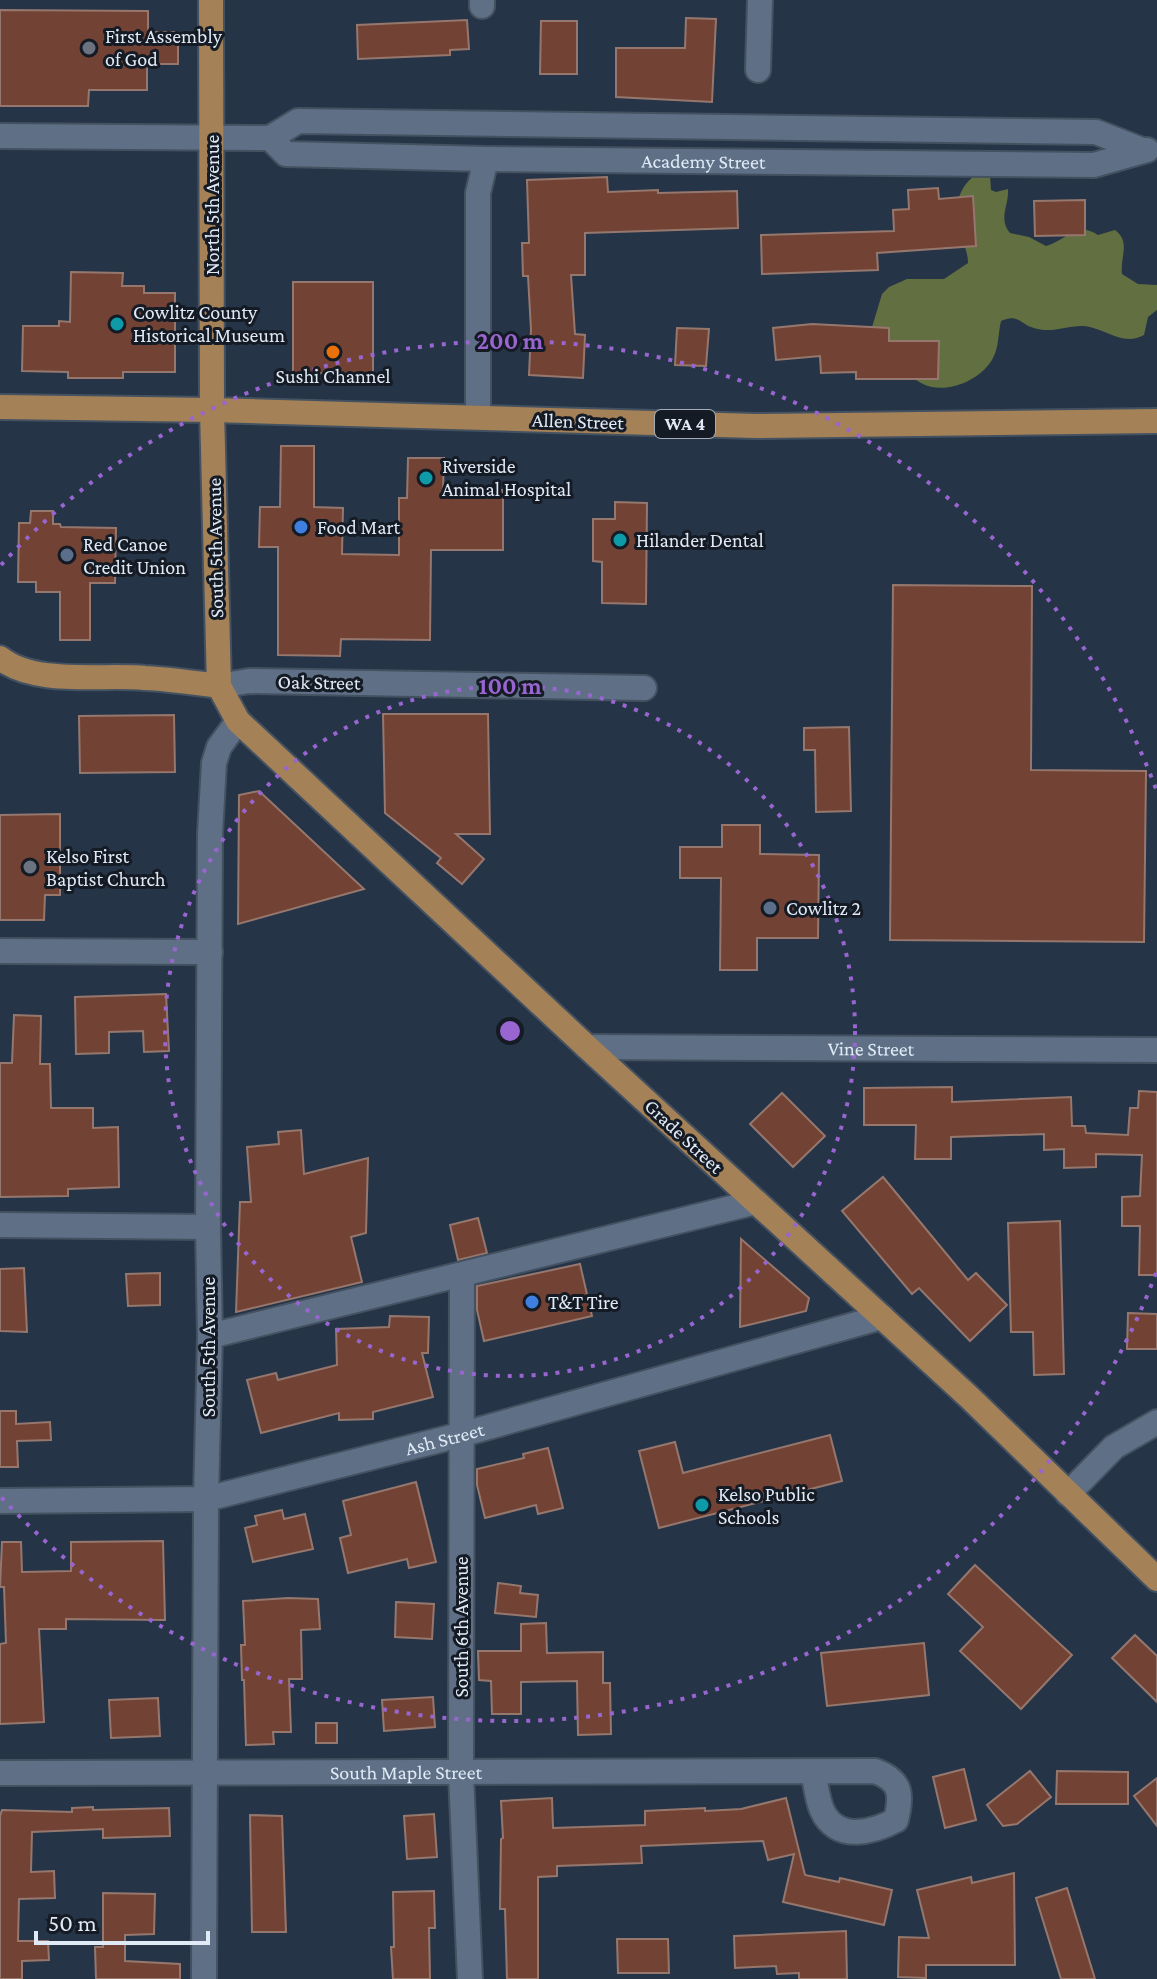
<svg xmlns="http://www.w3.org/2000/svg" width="1157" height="1979" font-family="'Crimson Pro',serif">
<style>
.forest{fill:#626f41}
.building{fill:#724334;stroke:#95776e;stroke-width:2}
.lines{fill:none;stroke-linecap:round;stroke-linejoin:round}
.minor-casing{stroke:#445161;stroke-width:28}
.major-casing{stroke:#445161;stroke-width:28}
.minor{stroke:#5f7086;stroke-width:24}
.major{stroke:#a48157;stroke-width:24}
.ring{fill:none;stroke:#9965d0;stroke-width:4;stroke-dasharray:4 8}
.worship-dot{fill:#6b7280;stroke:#151b24;stroke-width:3}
.culture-dot{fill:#0f9aa8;stroke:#151b24;stroke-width:3}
.food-dot{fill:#e8710a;stroke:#151b24;stroke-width:3}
.shop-dot{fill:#3f7fe0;stroke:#151b24;stroke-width:3}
.service-dot{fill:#5c6f8a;stroke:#151b24;stroke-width:3}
.labels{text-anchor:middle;stroke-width:6;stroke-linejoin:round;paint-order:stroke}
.shield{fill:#151b24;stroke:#a3acb7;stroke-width:2}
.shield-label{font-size:18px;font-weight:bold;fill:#e0eaf6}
.poi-label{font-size:20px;fill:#e0eaf6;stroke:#151b24;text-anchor:start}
.street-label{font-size:20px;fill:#e0eaf6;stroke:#151b24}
.centre{fill:#9965d0;stroke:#151b24;stroke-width:4}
.ring-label{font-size:24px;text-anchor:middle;font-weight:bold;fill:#9965d0;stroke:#151b24;stroke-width:6;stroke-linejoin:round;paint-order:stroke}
</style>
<rect width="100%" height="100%" fill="#253447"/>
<path class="forest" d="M980 174 990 175 991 190 996 192 1008 189C1009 206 998 218 1010 233L1029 237 1046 246C1065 241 1078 221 1098 235L1115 230C1131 242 1120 256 1122 274L1138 284 1157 285V310L1148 317 1144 335C1123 347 1105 328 1084 326 1068 325 1051 334 1034 328 1020 324 1018 313 1001 321 998 334 999 347 993 358 981 381 944 396 921 383 902 373 885 351 869 337L882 294 889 287 907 279H944L968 263C968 248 960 240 957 226 953 208 961 179 980 174Z"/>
<g class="building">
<polygon points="0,10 148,11 148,32 178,32 178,64 147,64 147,90 89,90 88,106 0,106"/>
<polygon points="686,18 716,19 712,102 616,97 616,48 685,48"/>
<polygon points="467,20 469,49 450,50 450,55 358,59 357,25"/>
<polygon points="541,21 577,21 577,74 540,74"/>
<polygon points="607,177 608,192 658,190 658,193 737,191 738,228 585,233 585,275 571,275 575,334 585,335 583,378 529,375 531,330 528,276 523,276 522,243 529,243 527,180"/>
<polygon points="938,188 939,199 973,196 976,246 877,253 878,270 762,274 761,235 894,231 893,210 909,209 908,190"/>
<polygon points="1085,200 1085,235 1035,236 1034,201"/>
<polygon points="71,272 123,273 122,286 144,286 144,293 175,293 175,372 123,372 123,378 68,378 68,372 22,371 23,326 59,326 59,321 70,322"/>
<polygon points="293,282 373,282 373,374 293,373"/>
<polygon points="812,324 889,328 889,341 939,341 938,379 856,379 856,372 821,373 820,356 776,360 773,328"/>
<polygon points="677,328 709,329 706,366 675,365"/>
<polygon points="281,446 314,446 314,507 343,508 342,554 399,555 399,498 407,498 408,458 444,458 443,490 503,490 503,550 431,550 430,640 341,639 340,656 278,655 278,547 259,547 260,507 280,507"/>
<polygon points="615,502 647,503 646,604 602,603 602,562 593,561 593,519 615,519"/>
<polygon points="31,511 53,511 53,524 60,524 61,527 116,528 115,583 90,583 90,640 60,640 60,592 36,592 36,582 18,582 19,523 30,523"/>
<polygon points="893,585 1032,586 1031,770 1146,771 1144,942 890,940"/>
<polygon points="383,714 488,714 490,834 456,834 484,859 462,884 437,863 441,858 385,813"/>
<polygon points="174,715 175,772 80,773 79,716"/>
<polygon points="849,727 851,811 816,812 815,750 804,750 804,728"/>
<polygon points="259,791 364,889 238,924 239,795"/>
<polygon points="60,814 60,895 45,895 44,920 0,920 0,815"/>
<polygon points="722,825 760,825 760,854 819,855 818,938 757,938 757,970 720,970 721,878 680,878 680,847 722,847"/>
<polygon points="166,994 169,1051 144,1052 143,1031 109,1032 109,1053 76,1054 75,997"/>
<polygon points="14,1015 41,1016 40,1064 50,1064 51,1108 93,1108 93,1128 118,1127 119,1187 68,1189 68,1196 0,1197 0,1063 12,1063"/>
<polygon points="952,1087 952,1102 1071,1097 1072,1126 1085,1126 1086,1133 1128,1135 1130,1108 1138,1108 1139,1091 1157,1092 1157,1275 1139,1275 1140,1226 1122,1226 1122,1197 1140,1196 1142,1155 1096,1154 1096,1167 1064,1168 1064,1149 1044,1150 1044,1134 951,1137 951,1159 915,1159 916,1125 864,1125 864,1088"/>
<polygon points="782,1093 825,1136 793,1167 750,1124"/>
<polygon points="301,1130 304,1174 368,1158 366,1233 351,1237 362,1282 236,1312 240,1202 251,1202 247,1147 279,1144 278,1132"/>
<polygon points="883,1177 968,1280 976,1273 1007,1305 970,1341 919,1288 912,1294 842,1211"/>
<polygon points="478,1218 487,1253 458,1260 450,1225"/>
<polygon points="1060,1221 1064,1374 1034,1375 1033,1332 1011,1332 1008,1223"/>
<polygon points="741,1239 809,1298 806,1311 740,1327"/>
<polygon points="580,1264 592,1316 484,1341 477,1310 477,1286"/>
<polygon points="24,1268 27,1332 0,1331 0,1269"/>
<polygon points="160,1273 160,1305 128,1306 126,1274"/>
<polygon points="1128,1313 1157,1314 1157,1349 1127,1349"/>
<polygon points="390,1316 429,1317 428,1353 422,1353 433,1397 373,1412 373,1419 339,1420 339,1413 261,1433 247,1380 276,1373 278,1380 337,1365 336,1329 389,1327"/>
<polygon points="0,1411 16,1411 16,1424 50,1422 51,1440 17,1441 18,1467 0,1467"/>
<polygon points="830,1435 842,1481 659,1528 639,1451 675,1442 683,1473"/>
<polygon points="548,1448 563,1508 538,1514 536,1505 485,1518 477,1485 477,1469 524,1458 523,1454"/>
<polygon points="416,1482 436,1562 409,1568 407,1559 348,1573 340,1538 351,1535 343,1501"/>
<polygon points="282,1510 284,1519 305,1514 313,1549 253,1562 245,1528 257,1525 255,1516"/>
<polygon points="163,1541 165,1620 66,1619 66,1629 39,1629 44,1722 0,1724 0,1644 6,1643 4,1587 0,1587 2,1542 21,1542 22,1572 71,1571 71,1542"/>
<polygon points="975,1565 1072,1655 1021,1709 960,1651 983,1627 948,1594"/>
<polygon points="498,1583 521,1586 520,1593 538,1595 536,1617 495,1613"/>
<polygon points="288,1598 318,1599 320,1629 301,1630 302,1679 289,1679 291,1732 273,1732 274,1744 246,1745 244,1680 242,1680 241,1645 245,1645 243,1601"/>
<polygon points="396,1602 434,1604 432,1639 395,1637"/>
<polygon points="546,1623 547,1653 603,1652 603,1683 610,1683 611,1734 578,1735 577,1681 521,1682 521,1714 492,1714 491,1681 479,1680 478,1651 521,1651 521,1624"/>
<polygon points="1135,1635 1157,1656 1157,1702 1112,1658"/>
<polygon points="924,1643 929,1695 827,1706 821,1653"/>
<polygon points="433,1697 435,1727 384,1731 382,1700"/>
<polygon points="158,1698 160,1736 111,1738 109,1700"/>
<rect x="316" y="1723" width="21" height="20"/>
<polygon points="964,1769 976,1820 945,1828 933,1777"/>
<polygon points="1030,1771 1051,1797 1017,1824 1003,1826 987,1805"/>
<polygon points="1057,1771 1128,1772 1128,1804 1056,1804"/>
<polygon points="1157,1778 1157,1826 1134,1796"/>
<polygon points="552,1798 553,1828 645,1825 645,1811 705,1808 705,1811 741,1809 786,1798 805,1875 839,1882 840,1878 892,1890 884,1925 783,1902 794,1854 768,1860 763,1841 641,1846 642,1863 557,1866 557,1876 538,1877 538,1979 507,1979 505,1909 500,1909 501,1839 503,1838 501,1801"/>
<polygon points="93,1807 93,1810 169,1808 170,1836 103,1838 103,1829 32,1832 31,1872 54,1871 55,1898 19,1899 18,1941 48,1941 49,1960 22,1961 22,1979 0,1979 0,1816 2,1810 72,1812 72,1808"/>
<polygon points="434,1814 437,1857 407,1859 404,1816"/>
<polygon points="250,1815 282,1816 286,1932 252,1932"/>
<polygon points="1014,1873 1015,1965 926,1965 926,1978 898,1977 899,1937 929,1938 917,1890 971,1877 972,1883"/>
<polygon points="1067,1888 1095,1979 1061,1979 1036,1898"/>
<polygon points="434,1891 435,1928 429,1928 430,1979 393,1979 391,1947 394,1947 393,1892"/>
<polygon points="103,1893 155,1894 154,1934 125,1935 125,1961 180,1964 180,1979 96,1979 95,1947 103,1947"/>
<polygon points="846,1931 847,1979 799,1979 799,1973 777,1974 776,1966 735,1968 734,1936"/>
<polygon points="617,1939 668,1939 669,1973 618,1973"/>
</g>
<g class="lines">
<g class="minor-casing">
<g id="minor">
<polyline points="482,6 482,0"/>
<polyline points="758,70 760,0"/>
<polyline points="0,136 270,138 298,121 1096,132 1142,150"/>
<path id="s1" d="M270 138 286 154 486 159 1094 165 1147 150"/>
<polyline points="478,417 478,193 486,159"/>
<polyline points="219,686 249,681 644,688"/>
<polyline points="0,951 210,952"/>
<path id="s2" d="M587 1047 1157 1050"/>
<polyline points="0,1225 208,1227"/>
<polyline points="462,1275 461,1774 470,1979"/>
<polyline points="210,1336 756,1202"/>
<polyline points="1068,1494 1114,1447 1157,1422"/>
<path id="s3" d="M0 1501 206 1499 460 1435 882 1317"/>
<path id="s4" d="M0 1773 875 1771C902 1781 902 1795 896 1820 872 1833 836 1842 822 1810 817 1799 816 1784 813 1772"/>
<polyline points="204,1979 206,1499 210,1336 208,1227 210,834 214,763 219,747 238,721"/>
</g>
</g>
<g class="major-casing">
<g id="major">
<polyline points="211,0 212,410 219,686 238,721 587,1047 969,1397 1157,1579"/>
<polyline points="0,407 212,410 755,426 1157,421"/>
<path d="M0 658C35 686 102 674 145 678 170 679 194 683 219 686"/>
</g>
</g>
<use href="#minor" class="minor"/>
<use href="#major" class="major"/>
</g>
<g class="ring">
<circle cx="510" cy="1031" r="345"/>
<path d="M1156 1273A690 690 0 0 1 1 1497M1 565A690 690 0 0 1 1156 789"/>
</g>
<g class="worship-dot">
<circle cx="89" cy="48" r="8"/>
<circle cx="30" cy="867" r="8"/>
</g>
<g class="culture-dot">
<circle cx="117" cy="324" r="8"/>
<circle cx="426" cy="478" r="8"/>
<circle cx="620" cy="540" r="8"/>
<circle cx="702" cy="1505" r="8"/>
</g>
<circle class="food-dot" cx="333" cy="352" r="8"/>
<g class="shop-dot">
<circle cx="301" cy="527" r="8"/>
<circle cx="532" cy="1302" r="8"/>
</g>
<g class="service-dot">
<circle cx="67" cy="555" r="8"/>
<circle cx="770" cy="908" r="8"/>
</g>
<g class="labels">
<rect class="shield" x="655" y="410" width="60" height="28" rx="6"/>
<g class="shield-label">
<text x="685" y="430">WA 4</text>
</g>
<g class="poi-label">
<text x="105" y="43">First Assembly<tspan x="105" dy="23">of God</tspan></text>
<text x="133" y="319">Cowlitz County<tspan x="133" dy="23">Historical Museum</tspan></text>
<text x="333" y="383" text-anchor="middle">Sushi Channel</text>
<text x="442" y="473">Riverside<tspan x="442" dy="23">Animal Hospital</tspan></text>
<text x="317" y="534">Food Mart</text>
<text x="636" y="547">Hilander Dental</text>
<text x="83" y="551">Red Canoe<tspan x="83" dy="23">Credit Union</tspan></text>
<text x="46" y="863">Kelso First<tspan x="46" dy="23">Baptist Church</tspan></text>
<text x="786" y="915">Cowlitz 2</text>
<text x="548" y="1309">T&amp;T Tire</text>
<text x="718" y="1501">Kelso Public<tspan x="718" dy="23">Schools</tspan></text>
</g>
<g class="street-label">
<text dy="7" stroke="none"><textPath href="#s1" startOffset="440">Academy Street</textPath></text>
<text transform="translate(212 205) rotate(-90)" y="7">North 5th Avenue</text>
<text transform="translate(578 421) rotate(2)" y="7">Allen Street</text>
<text transform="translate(215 548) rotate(-91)" y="7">South 5th Avenue</text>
<text transform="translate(319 682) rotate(1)" y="7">Oak Street</text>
<text dy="7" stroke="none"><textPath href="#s2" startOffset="284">Vine Street</textPath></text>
<text transform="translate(684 1136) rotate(43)" y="7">Grade Street</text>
<text transform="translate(208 1347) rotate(-90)" y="7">South 5th Avenue</text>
<text dy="7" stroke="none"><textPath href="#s3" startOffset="452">Ash Street</textPath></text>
<text transform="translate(461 1627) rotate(-90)" y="7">South 6th Avenue</text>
<text dy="7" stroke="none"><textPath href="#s4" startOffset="406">South Maple Street</textPath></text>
</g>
</g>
<circle cx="510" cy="1031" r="12" class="centre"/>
<g class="ring-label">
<text x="510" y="349">200 m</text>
<text x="510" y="694">100 m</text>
</g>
<path d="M36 1931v12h172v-12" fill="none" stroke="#e0eaf6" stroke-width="4"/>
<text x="48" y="1931" font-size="24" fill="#e0eaf6" stroke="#151b24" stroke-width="6" paint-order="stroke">50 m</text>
</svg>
